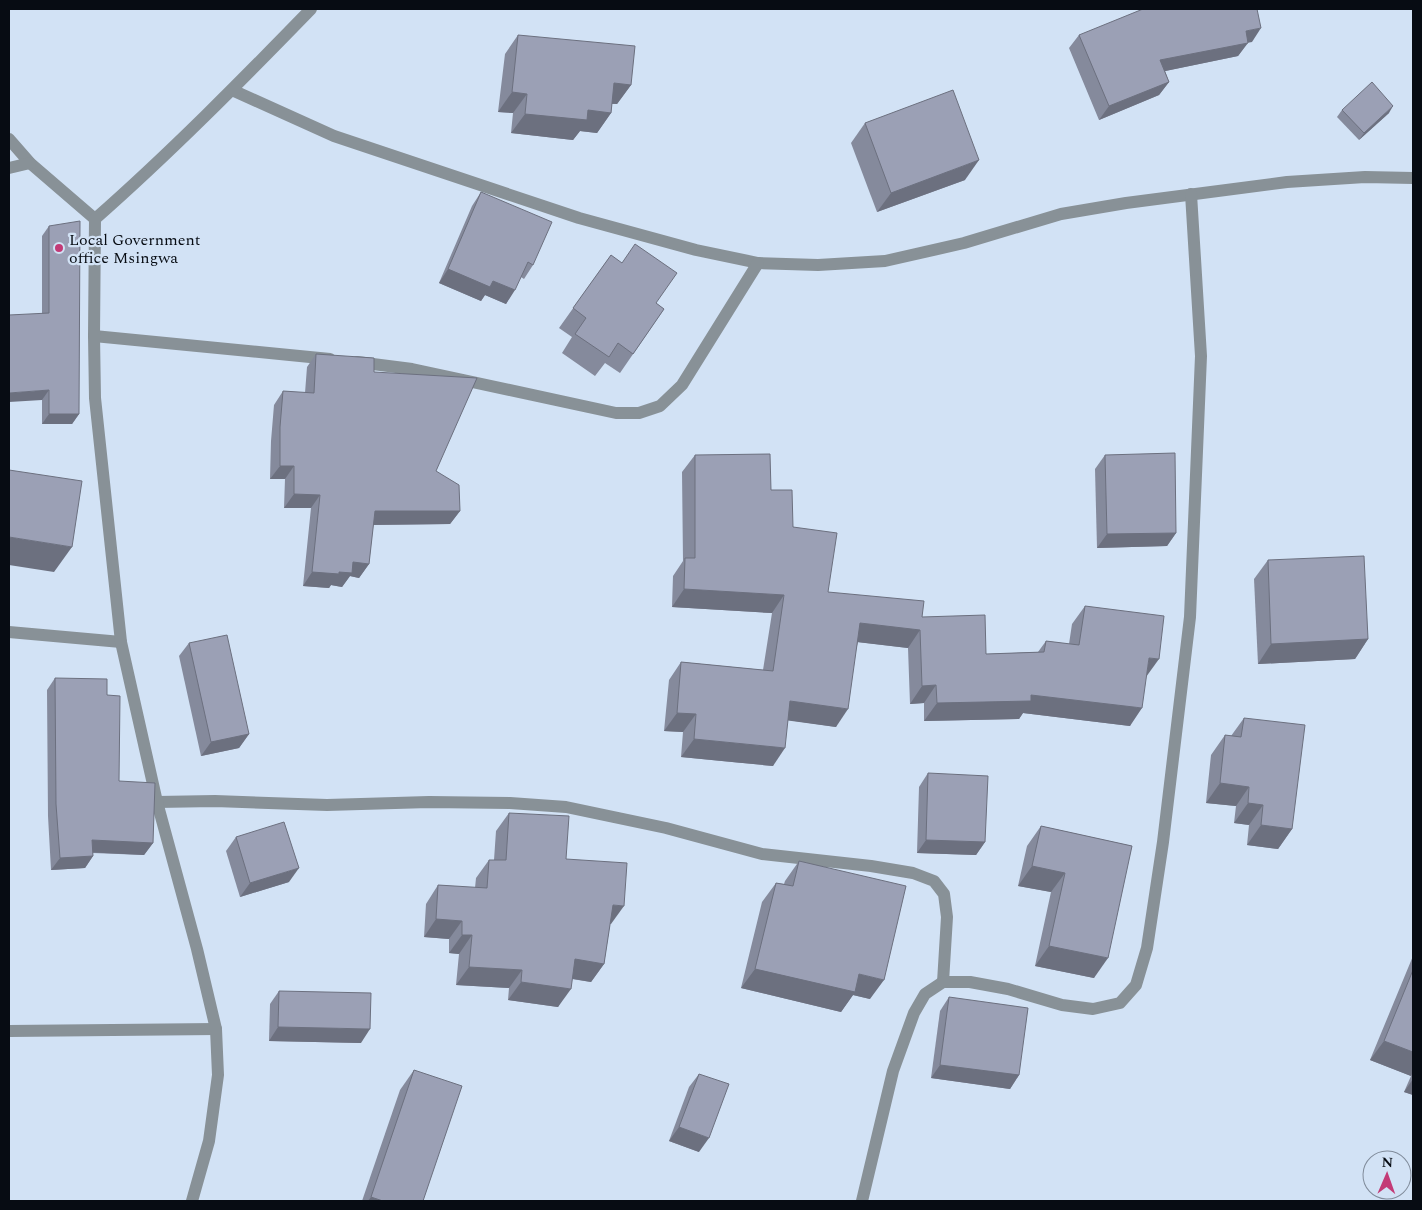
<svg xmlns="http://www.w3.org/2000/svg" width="1422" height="1210" font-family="Spectral,serif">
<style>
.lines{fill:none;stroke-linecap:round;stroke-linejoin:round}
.minor{stroke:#889197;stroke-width:12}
.wall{fill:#858a9c}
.shaded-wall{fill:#6c707f}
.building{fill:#9ba0b5;stroke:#6c707f}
.poi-dot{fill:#c33a76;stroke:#d2e2f5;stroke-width:2}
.labels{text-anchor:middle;stroke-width:4.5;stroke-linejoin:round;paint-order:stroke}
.poi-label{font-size:16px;fill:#070c13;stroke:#d2e2f5;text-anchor:start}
</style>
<rect width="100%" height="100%" fill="#d2e2f5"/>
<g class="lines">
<g class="minor">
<polyline points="232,90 334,136 579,218 696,250 758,263 818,265 885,261 964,243 1061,214 1126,203 1287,182 1365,177 1413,178"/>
<polyline points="9,139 30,163 95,219"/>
<polyline points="9,168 30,163"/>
<polyline points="94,336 330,359"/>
<polyline points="357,362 412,369 616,413 639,413 660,406 682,385 758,263"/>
<polyline points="9,632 121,642"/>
<polyline points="157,802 215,801 327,805 429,802 510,803 566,807 666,828 762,854 871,866 913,873 934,881 944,894 947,917 943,982"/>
<polyline points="9,1031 216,1029"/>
<path d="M192 1201 209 1141 218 1075 216 1029 197 949 157 802 121 642 95 398 94 336 95 219C170 153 241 81 311 9"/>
<polyline points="862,1201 893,1071 914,1013 925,994 943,982 970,982 1008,989 1062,1005 1093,1009 1120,1003 1136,985 1147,948 1163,842 1190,617 1201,356 1191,194"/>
</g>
</g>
<g class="wall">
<polygon points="518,35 631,85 617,104 612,104 611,113 597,133 580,131 573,140 511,133 513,113 498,112 505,54"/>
<polygon points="1079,35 1252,42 1248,42 1238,56 1165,71 1169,82 1159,95 1099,120 1069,48"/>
<polygon points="1342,110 1389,113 1359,140 1337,117"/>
<polygon points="865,123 965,180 877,212 851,143"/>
<polygon points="481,192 533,265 524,279 521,277 506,304 485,295 481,301 439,283 472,206"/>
<polygon points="49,226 79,414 72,424 42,424 42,236"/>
<polygon points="611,255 656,303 664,309 620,373 605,363 595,376 562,353 572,337 559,328"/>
<polygon points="316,354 374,372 460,511 450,524 373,525 369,564 359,578 350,576 342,587 331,585 329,588 303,586 311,508 284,508 285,479 270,479 271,441 274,405 283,391 305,393 307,367"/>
<polygon points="695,455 771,490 793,527 828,592 922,617 986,654 1038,652 1046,641 1069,644 1072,624 1085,606 1146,677 1130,726 1023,713 1019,719 924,721 924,703 910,704 908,648 858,642 836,727 788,720 773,766 681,757 683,732 664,731 669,680 681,662 763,670 772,613 672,607 673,576 683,561 682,472"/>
<polygon points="1105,455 1176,533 1167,546 1097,548 1095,469"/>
<polygon points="1268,560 1368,639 1355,659 1258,664 1254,579"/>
<polygon points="189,643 249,734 239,748 201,756 179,656"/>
<polygon points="55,678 107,695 119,781 153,843 144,855 93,853 93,856 85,868 51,870 48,816 47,690"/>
<polygon points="1244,718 1292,829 1278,849 1247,845 1249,825 1234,823 1236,806 1206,803 1211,755 1225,735 1231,736"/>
<polygon points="928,773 985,842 976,855 917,853 919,787"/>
<polygon points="509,813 566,859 611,924 610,924 604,964 591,982 572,979 558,1007 508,1000 509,988 456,985 459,954 449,953 449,939 424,937 426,904 438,885 475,888 476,878 489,860 494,860 496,831"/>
<polygon points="1041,826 1132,846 1094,978 1035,966 1051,892 1018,886 1027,846"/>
<polygon points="236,837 289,882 240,897 226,851"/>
<polygon points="799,861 870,999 853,995 841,1012 741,988 762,902 776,883 784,884 785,881"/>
<polygon points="1413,956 1413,1095 1404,1092 1411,1076 1370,1060"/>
<polygon points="279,991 361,1043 269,1041 270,1004"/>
<polygon points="949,997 1019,1075 1010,1089 931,1078 940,1011"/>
<polygon points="414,1070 423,1201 362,1201 400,1090"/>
<polygon points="699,1074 699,1152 669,1141 689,1087"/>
</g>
<g class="shaded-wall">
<polygon points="1261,28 1252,42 1236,45 1246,31"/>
<polygon points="1248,43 1238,56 1151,74 1160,60"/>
<polygon points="1169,82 1159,95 1099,120 1109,106"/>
<polygon points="614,83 631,85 617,104 600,103"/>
<polygon points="512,92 527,94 513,113 498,112"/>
<polygon points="1393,106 1389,113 1359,140 1364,133"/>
<polygon points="588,110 611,113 597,133 580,131 573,140 511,133 525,114"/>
<polygon points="979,160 965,180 877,212 891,193"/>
<polygon points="448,269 493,281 515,290 506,304 485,295 481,301 439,283"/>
<polygon points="49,390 42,400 9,402 9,393"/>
<polygon points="49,414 79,414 72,424 42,424"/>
<polygon points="280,466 294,466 285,479 270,479"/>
<polygon points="294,494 320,495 311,508 284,508"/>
<polygon points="375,511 460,511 450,524 365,525"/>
<polygon points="1176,533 1167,546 1097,548 1107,534"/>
<polygon points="9,537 72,547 54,572 9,565"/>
<polygon points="353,562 369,564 359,578 350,576 342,587 331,585 329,588 303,586 312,572 339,572"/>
<polygon points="684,589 784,595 772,613 672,607"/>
<polygon points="860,623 920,630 908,648 848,641"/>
<polygon points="1368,639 1355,659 1258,664 1271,644"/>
<polygon points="1149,658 1159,659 1146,677"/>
<polygon points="936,685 924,703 910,704 922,686"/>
<polygon points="1031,695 1142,708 1130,726 1023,713 1019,719 924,721 937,703"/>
<polygon points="790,701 848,709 836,727 777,719"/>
<polygon points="677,713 696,714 683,732 664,731"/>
<polygon points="249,734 239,748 201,756 211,742"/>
<polygon points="694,739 785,748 773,766 681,757"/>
<polygon points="1220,783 1249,787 1236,806 1206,803"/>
<polygon points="1248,803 1263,805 1249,825 1234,823"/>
<polygon points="1261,825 1292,829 1278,849 1247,845"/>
<polygon points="92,840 153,843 144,855 84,852"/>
<polygon points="926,840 985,842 976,855 917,853"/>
<polygon points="93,856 85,868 51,870 60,858"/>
<polygon points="1032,866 1065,873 1051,892 1018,886"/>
<polygon points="299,868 289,882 240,897 250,883"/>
<polygon points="613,905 624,906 611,924 600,923"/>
<polygon points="436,919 462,921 449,939 424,937"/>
<polygon points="462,935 472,935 459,954 449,953"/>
<polygon points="1049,946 1108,958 1094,978 1035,966"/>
<polygon points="575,959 604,964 591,982 562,977"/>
<polygon points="469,967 522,970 509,988 456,985"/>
<polygon points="755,969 859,974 884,980 870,999 853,995 841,1012 741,988"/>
<polygon points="521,982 571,989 558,1007 508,1000"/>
<polygon points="278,1027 370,1029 361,1043 269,1041"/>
<polygon points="1384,1041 1413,1052 1413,1072 1411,1076 1370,1060"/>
<polygon points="940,1065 1019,1075 1010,1089 931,1078"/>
<polygon points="1413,1079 1413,1095 1404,1092"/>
<polygon points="679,1127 709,1138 699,1152 669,1141"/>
<polygon points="371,1197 383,1201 368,1201"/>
</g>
<g class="building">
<polygon points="1143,9 1257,9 1261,28 1246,31 1248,43 1160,60 1169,82 1109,106 1079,35"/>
<polygon points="518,35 635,46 631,85 614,83 611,113 588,110 587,120 525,114 527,94 512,92"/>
<polygon points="1372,82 1393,106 1364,133 1342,110"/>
<polygon points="953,90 979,160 891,193 865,123"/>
<polygon points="481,192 552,222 533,265 528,262 515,290 493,281 490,287 448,269"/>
<polygon points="80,221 79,414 49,414 49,390 9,393 9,315 49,313 49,226"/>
<polygon points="635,244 677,273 656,303 664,309 633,354 618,343 609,357 575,334 586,318 573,308 611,255 622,263"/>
<polygon points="316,354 374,358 374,372 477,378 436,471 459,485 460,511 375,511 369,564 353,562 352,573 339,572 339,574 312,572 320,495 294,494 294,466 280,466 280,427 283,391 314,393"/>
<polygon points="1175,453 1176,533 1107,534 1105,455"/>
<polygon points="770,454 771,490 792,490 793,527 837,533 828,592 924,601 922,617 985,615 986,654 1044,652 1046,641 1079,645 1085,606 1164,616 1159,659 1149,658 1142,708 1031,695 1031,701 937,703 936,685 922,686 920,630 860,623 848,709 790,701 785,748 694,739 696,714 677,713 681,662 773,671 784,595 684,589 685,558 695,558 695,455"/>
<polygon points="9,470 82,481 72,547 9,537"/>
<polygon points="1364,556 1368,639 1271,644 1268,560"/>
<polygon points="227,635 249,734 211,742 189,643"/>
<polygon points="55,678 107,679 107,695 120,696 119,781 155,783 153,843 92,840 93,856 60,858 56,804"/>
<polygon points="1244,718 1305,725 1292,829 1261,825 1263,805 1248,803 1249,787 1220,783 1225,735 1241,737"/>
<polygon points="928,773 988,776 985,842 926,840"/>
<polygon points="509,813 569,816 566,859 627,863 624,906 613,905 604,964 575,959 571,989 521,982 522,970 469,967 472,935 462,935 462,921 436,919 438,885 487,888 489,860 506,860"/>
<polygon points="284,822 299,868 250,883 236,837"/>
<polygon points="1041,826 1132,846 1108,958 1049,946 1065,873 1032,866"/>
<polygon points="799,861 906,886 884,980 859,974 855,992 755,969 776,883 793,886"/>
<polygon points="1413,970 1413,1052 1384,1041"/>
<polygon points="279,991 371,993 370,1029 278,1027"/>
<polygon points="949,997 1028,1008 1019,1075 940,1065"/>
<polygon points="414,1070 462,1086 423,1201 383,1201 371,1197"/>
<polygon points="699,1074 729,1084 709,1138 679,1127"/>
</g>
<circle class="poi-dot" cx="59" cy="248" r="5"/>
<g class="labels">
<g class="poi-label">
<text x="69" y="245">Local Government<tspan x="69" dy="18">office Msingwa</tspan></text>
</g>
</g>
<rect width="1422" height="1210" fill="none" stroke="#070c13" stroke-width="20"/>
<g transform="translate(1387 1175) rotate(2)"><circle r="24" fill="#d2e2f5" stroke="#818c9b"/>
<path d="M0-4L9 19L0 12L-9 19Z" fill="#c33a76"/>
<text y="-8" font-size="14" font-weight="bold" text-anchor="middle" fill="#070c13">N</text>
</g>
</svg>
